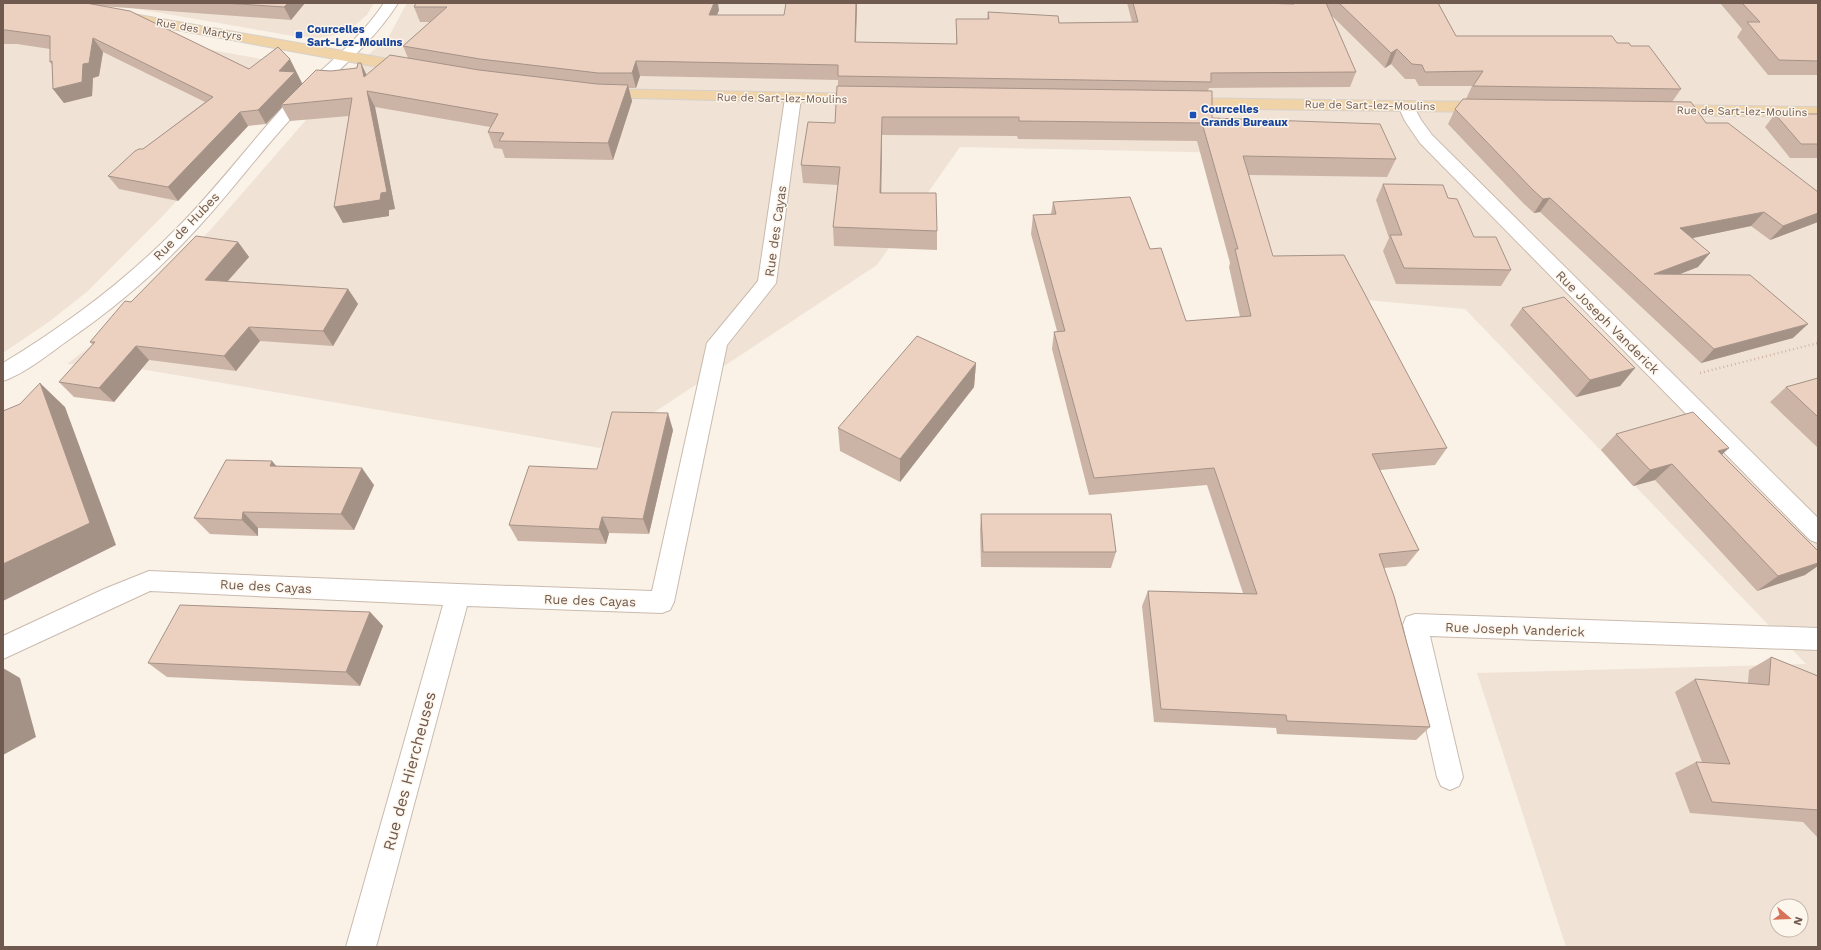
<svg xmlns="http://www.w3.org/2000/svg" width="1821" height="950" font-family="'Work Sans',sans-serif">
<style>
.residential{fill:#f0e3d6;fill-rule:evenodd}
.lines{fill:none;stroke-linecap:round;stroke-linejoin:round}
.minor-casing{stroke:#cabaae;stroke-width:2}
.major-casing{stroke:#d7d1cd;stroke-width:2}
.path{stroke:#d0b5a5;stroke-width:2.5;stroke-dasharray:1 3;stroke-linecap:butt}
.minor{fill:#fff;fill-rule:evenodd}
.major{fill:#f0d3a7;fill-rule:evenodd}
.wall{fill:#cbb4a6}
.shaded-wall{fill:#a59287}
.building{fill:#ecd1c1;stroke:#a59287}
.transit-dot{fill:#1a4fb4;stroke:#fdf6ec;stroke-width:1.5}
.labels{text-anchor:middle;stroke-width:3;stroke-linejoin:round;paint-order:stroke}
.far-street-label{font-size:11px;fill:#70594e;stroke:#fdf6ec}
.far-transit-label{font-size:11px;font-weight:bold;fill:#164399;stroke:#fdf6ec;text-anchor:start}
.street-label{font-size:13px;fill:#70594e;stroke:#fdf6ec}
.near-street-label{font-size:16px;fill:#70594e;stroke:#fdf6ec}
</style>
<rect width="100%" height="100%" fill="#faf2e7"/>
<g class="residential">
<polygon points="103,3 374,3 367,15 353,27 335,35 319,38 293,36"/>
<path d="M407 3H1818V947H1566L1477 673 1806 664 1465 309 1289 293 1234 153 960 147 877 265 600 448 129 367 67 364 102 337 153 290 212 228 339 82 389 36ZM1777 906H1801V930H1777Z"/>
<polygon points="3,12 267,60 284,85 158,221 88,291 50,321 3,353"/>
</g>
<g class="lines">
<g class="minor-casing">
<g id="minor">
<path d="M384 3H398C371 46 330 76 296 113 259 153 228 196 191 235 154 275 112 310 67 341 49 354 24 374 3 381V363C66 325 125 281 177 228 215 190 247 147 283 107 316 72 357 44 384 3Z"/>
<polygon points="793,93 799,95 801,98 776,283 727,345 674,602 670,610 662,613 467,606 376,947 346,947 443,605 150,591 3,659 3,636 104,589 149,571 458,584 652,591 707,343 758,281 785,98 787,95"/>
<polygon points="1406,101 1412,103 1421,120 1432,135 1818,518 1818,543 1810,540 1420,143 1405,121 1398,106 1400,103"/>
<polygon points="1415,614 1818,628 1818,650 1430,636 1463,777 1459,786 1450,790 1441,786 1437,777 1403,625 1406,617"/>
</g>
</g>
<g class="major-casing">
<g id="major">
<polygon points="122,12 411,63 416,65 419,68 416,71 411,73 117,19 115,16 117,13"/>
<polygon points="601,89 867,94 873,96 875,99 873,102 867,104 595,97 593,94 595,91"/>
<polygon points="1181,98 1487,102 1493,104 1495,107 1493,110 1487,112 1181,108 1175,106 1173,103 1175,100"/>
<polygon points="1667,105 1818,107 1818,117 1667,115 1661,113 1659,110 1661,107"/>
</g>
</g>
<polyline class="path" points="1700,373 1818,343"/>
<use href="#minor" class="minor"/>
<use href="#major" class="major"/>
</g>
<g class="wall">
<polygon points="3,3 305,3 291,20 101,6 249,69 297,73 296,74 302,84 367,75 408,58 403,46 430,22 420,22 414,7 416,3 719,10 717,15 784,15 857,6 856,42 956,44 956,19 987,19 988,12 1059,23 1132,22 1127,3 1259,3 1285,4 1285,3 1438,3 1456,36 1617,43 1631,46 1681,89 1672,102 1818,192 1818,222 1770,240 1751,226 1692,238 1698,267 1680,274 1793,338 1701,363 1540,212 1534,213 1524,204 1448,124 1455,109 1466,99 1472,86 1419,86 1415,79 1405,79 1391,64 1385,68 1331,15 1356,72 1350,87 1209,88 1208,91 1212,118 1396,159 1387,177 1248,175 1273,256 1447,448 1435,465 1380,470 1419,550 1406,566 1384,568 1430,727 1416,740 1277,734 1276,728 1154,722 1142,606 1148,591 1243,593 1207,485 1089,495 1052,349 1054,332 1057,331 1031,234 1033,215 1051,214 1053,202 1150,249 1186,321 1240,317 1229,267 1230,263 1197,141 1018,139 1017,136 882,135 881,193 937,231 937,250 834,246 833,227 838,185 803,183 801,165 835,123 838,86 838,80 640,76 636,88 628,88 632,101 613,160 505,158 502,149 494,148 488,132 490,127 375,107 395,209 389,210 389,216 343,223 349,116 290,121 282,107 266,124 248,126 178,201 119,189 108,176 205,102 103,52 99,76 93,78 92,96 64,103 53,89 52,65 50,62 50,49 17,44 3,44"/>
<polygon points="1720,3 1818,3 1818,75 1768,75 1737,37 1742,29"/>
<polygon points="1775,114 1818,114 1818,158 1790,158 1765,127"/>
<polygon points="1383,184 1448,198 1474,237 1511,270 1501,286 1396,284 1383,251 1389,238 1376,200"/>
<polygon points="238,242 249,257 228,281 348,289 358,304 333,346 260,341 236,371 149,360 114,402 74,397 59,382 93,345 90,342"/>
<polygon points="1522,308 1635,368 1620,386 1576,397 1510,325"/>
<polygon points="976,363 974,387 900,482 840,451 838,428"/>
<polygon points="1818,378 1818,448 1770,402 1786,387"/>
<polygon points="673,430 649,534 609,533 606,544 518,541 509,525 597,469"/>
<polygon points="1616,434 1729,448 1722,454 1805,575 1757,591 1655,480 1633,486 1601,450"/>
<polygon points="277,466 374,485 354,530 258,528 258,536 210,534 194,518"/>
<polygon points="981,514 1116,552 1111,568 981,567 980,530"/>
<polygon points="370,612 383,626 360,686 167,677 148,663"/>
<polygon points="1771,657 1818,676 1818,838 1803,822 1690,813 1675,773 1696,762 1702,762 1675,692 1695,679 1748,683 1749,670"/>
</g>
<g class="shaded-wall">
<polygon points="288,3 305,3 291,20 284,7"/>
<polygon points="714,3 718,3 719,10 711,30 709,15"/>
<polygon points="856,3 857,3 857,6 855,57 855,42"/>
<polygon points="93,38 103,52 99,76 93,78 92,96 64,103 53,89 83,64"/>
<polygon points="1397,49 1391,64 1385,68 1391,53"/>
<polygon points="290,59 303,85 281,105 282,107 266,124 258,110 279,71"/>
<polygon points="636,61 640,76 636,88 632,73"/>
<polygon points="361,63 369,80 364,77"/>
<polygon points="628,85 632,101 613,160 608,143"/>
<polygon points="367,91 375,107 395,209 389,210 389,216 343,223 334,207 381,193"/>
<polygon points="240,112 248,126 178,201 168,187"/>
<polygon points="882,117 882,135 881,212 880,193"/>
<polygon points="1550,198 1540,212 1534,213 1543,199"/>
<polygon points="1764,212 1751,226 1669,243 1680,228"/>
<polygon points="1818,213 1818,222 1770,240 1783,226"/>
<polygon points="238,242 249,257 216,294 205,280"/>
<polygon points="1710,253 1698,267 1646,287 1654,274"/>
<polygon points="348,289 358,304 333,346 323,331"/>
<polygon points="1808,324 1793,338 1701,363 1714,349"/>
<polygon points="249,327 260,341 236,371 224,356"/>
<polygon points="136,346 149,360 114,402 99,388"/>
<polygon points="976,363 974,387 900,482 900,459"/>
<polygon points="1635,368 1620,386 1576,397 1590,380"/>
<polygon points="40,383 65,407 116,545 3,601 3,564"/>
<polygon points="668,413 673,430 649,534 643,519"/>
<polygon points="1729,448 1712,464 1718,451"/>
<polygon points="272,461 286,477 270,466"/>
<polygon points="1672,464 1655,480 1633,486 1650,470"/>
<polygon points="362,468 374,485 354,530 341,514"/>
<polygon points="243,512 258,528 258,536 242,520"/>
<polygon points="602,517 609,533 606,544 599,529"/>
<polygon points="1818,563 1818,566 1805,575 1757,591 1778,576"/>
<polygon points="370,612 383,626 360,686 346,672"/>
<polygon points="3,668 20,678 36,737 3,755"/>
</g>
<g class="building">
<polygon points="3,3 86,3 130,11 249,69 278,47 290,59 279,71 295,72 258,110 240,112 168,187 108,176 135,151 139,149 143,149 213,97 93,38 89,63 83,64 82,82 53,89 52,61 50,62 50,36 6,30 3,30"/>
<polygon points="224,3 288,3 284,7"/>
<polygon points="416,3 714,3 709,15 784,15 786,3 856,3 855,42 957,44 956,19 989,19 988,12 1058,16 1059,23 1138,22 1133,3 1259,3 1294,4 1294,3 1326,3 1356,72 1211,73 1211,82 838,76 838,65 636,61 632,73 598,73 480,59 403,46 447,7 414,7"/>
<polygon points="1339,3 1438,3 1456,36 1612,36 1617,43 1629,43 1631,46 1649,46 1681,89 1473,86 1483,71 1425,72 1422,65 1412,64 1397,49 1391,53"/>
<polygon points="1742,3 1818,3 1818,61 1779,60 1747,22 1760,22"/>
<polygon points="390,55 479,70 597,84 628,85 608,143 499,141 504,133 488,132 498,114 367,91 387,192 381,193 380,200 334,207 352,98 281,105 316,70 331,71 357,68 358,63 361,63 364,77"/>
<polygon points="837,86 1212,91 1212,118 1380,124 1396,159 1243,156 1273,256 1344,255 1447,448 1372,454 1419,550 1379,554 1394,596 1430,727 1287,721 1286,715 1161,709 1148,591 1257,594 1214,468 1094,478 1054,332 1065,331 1033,215 1056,214 1053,202 1130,197 1150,249 1161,248 1186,321 1251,316 1235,249 1238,249 1202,123 1019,121 1019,117 882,117 880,193 936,193 937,231 833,227 840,167 801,165 808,122 835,123"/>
<polygon points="1463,99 1691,102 1706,123 1728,123 1818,192 1818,213 1783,226 1764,212 1680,228 1710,253 1654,274 1750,275 1808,324 1714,349 1550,198 1543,199 1533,190 1455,109"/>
<polygon points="1775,114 1818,114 1818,144 1801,144"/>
<polygon points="1383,184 1443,185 1448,198 1457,199 1474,237 1496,237 1511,270 1404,268 1390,235 1402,235"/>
<polygon points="196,236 238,242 205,280 348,289 323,331 249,327 224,356 136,346 99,388 59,382 95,342 90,342 125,301 131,302"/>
<polygon points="1564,297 1635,368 1590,380 1522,308"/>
<polygon points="917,336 976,363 900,459 838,428"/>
<polygon points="1818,378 1818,417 1786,387"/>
<polygon points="40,383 90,523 3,564 3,411 20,404"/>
<polygon points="612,412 668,413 643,519 602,517 599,529 509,525 529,466 597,469"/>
<polygon points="1693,412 1729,448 1718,451 1818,551 1818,563 1778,576 1672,464 1650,470 1616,434"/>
<polygon points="226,460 272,461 270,466 362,468 341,514 243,512 242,520 194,518"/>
<polygon points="981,514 1111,514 1116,552 983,552"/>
<polygon points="180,605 370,612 346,672 148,663"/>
<polygon points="1771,657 1818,676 1818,810 1712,802 1696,762 1730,764 1695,679 1769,685"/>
</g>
<g class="transit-dot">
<rect x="295" y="31" width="8" height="8" rx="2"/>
<rect x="1189" y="111" width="8" height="8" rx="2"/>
</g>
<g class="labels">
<g class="far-street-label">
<text transform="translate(199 29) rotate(10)" y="4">Rue des Martyrs</text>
<text transform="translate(782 98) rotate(1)" y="4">Rue de Sart-lez-Moulins</text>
<text transform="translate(1370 105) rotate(1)" y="4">Rue de Sart-lez-Moulins</text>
<text transform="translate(1742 111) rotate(1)" y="4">Rue de Sart-lez-Moulins</text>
</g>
<g class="far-transit-label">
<text x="307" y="33">Courcelles<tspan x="307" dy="13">Sart-Lez-Moulins</tspan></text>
<text x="1201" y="113">Courcelles<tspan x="1201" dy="13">Grands Bureaux</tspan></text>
</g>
<g class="street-label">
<text transform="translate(186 226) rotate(-46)" y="5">Rue de Hubes</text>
<text transform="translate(775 231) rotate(-82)" y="5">Rue des Cayas</text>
<text transform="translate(1608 322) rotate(45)" y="5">Rue Joseph Vanderick</text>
<text transform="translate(266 586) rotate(3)" y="5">Rue des Cayas</text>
<text transform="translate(590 600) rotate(2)" y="5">Rue des Cayas</text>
<text transform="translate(1515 629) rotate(2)" y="5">Rue Joseph Vanderick</text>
</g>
<g class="near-street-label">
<text transform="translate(409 771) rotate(-75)" y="6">Rue des Hiercheuses</text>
</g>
</g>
<rect width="1821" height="950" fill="none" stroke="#70594e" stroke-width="8"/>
<g transform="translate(1789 918) rotate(109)"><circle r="19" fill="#fdf6ec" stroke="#c5b7ad"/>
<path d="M0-3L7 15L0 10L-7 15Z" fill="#d5725a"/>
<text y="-6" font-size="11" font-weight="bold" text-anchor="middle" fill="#70594e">N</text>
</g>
</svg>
